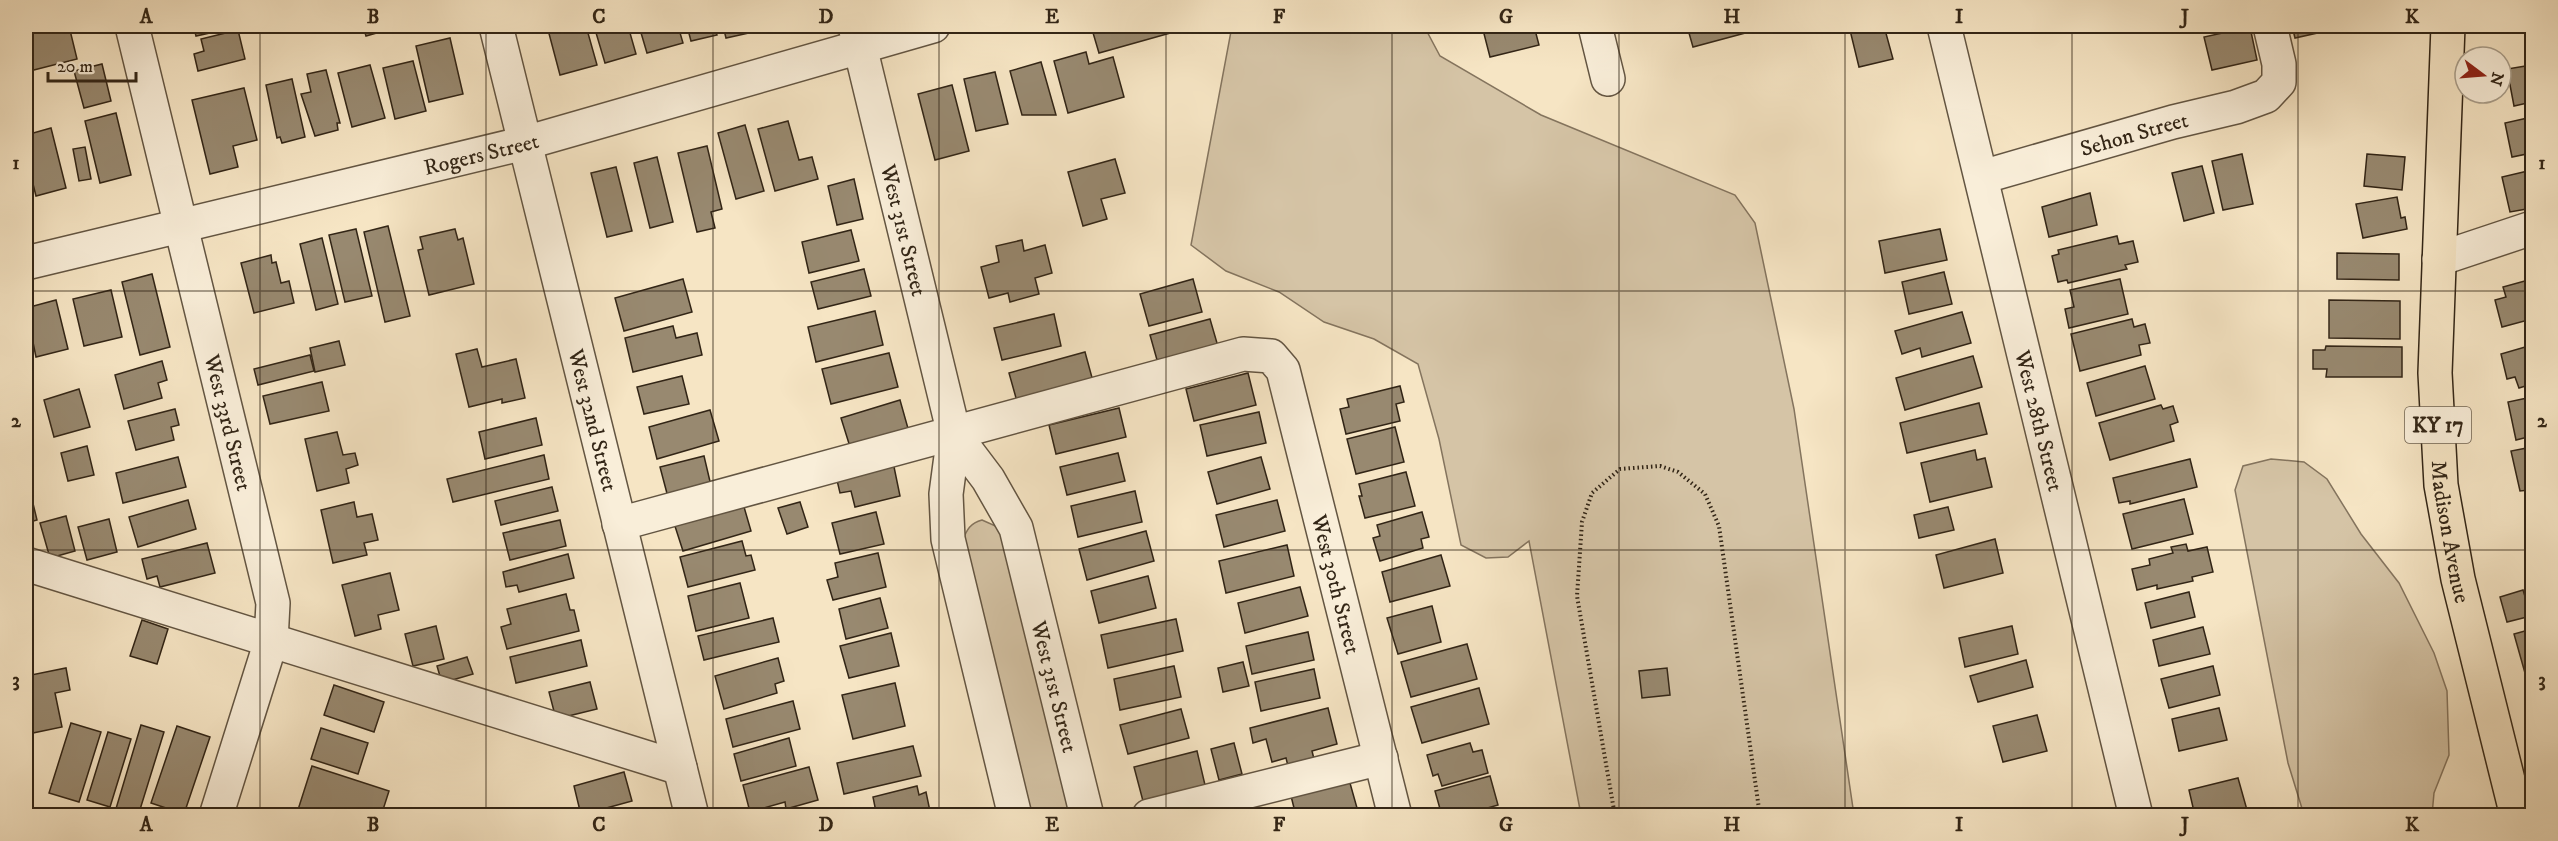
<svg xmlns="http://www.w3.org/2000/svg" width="2558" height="841" font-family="'IM FELL DW Pica',serif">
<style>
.green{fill:#d5c4a6;stroke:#84745e;stroke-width:1.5}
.building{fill:#988970;stroke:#322516;stroke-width:1.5}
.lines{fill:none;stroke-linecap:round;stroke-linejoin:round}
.minor-casing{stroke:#635542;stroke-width:36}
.major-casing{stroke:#322516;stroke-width:36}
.path{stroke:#322516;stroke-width:4;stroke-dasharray:1.5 3;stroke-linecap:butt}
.minor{stroke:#f9eed9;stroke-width:33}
.major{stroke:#f6e5c4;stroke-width:33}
.grid{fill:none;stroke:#322516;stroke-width:1.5;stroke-opacity:0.55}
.labels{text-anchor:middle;stroke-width:6;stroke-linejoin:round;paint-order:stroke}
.shield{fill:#f9eed9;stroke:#6e6150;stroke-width:1.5}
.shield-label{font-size:21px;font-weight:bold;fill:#322516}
.street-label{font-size:22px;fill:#322516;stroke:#f9eed9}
.neatline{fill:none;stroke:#322516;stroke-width:2}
.grid-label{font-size:20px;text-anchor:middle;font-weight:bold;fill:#322516}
</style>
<rect width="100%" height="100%" fill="#f6e5c4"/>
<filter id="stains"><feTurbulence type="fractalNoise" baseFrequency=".00333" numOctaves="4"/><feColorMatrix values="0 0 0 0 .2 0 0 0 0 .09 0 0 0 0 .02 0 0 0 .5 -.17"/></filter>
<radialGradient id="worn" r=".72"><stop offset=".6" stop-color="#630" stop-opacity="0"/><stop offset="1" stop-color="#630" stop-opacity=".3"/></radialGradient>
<g class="green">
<polygon points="1232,26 1424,26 1440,56 1541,115 1735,195 1755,223 1794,409 1854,815 1581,815 1529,541 1508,557 1486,558 1461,545 1439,439 1418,364 1374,339 1324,322 1279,292 1226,271 1191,245"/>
<polygon points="2271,459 2304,462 2327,479 2361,534 2399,583 2434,653 2447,691 2449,755 2434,793 2432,815 2304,815 2288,763 2235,490 2243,466"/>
<path d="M982 520 1000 528 1072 815H1027L962 541C967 530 970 523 982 520Z"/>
</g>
<g class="building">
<polygon points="62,26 69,26 77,59 26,72 26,35"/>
<polygon points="189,26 241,26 196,36 195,32 191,33"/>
<polygon points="363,26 401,26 366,36"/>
<polygon points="547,26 586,26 597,65 560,75"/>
<polygon points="594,26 628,26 636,54 605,63"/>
<polygon points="639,26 678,26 683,43 647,53"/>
<polygon points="687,26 714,26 717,35 691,41"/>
<polygon points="723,26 747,26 749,33 726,38"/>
<polygon points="1091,26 1172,26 1174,32 1099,53"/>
<polygon points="1482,26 1534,26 1539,45 1490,57"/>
<polygon points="1687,26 1763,26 1764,28 1693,47"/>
<polygon points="1849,26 1884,26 1893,59 1859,67"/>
<polygon points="2013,26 2038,26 2015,32"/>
<polygon points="2292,26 2343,26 2344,27 2295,38"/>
<polygon points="2250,27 2257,60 2212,70 2204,37"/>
<polygon points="238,30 245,59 198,71 194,54 204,51 201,39"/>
<polygon points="450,38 463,94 429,102 416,46"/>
<polygon points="1086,52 1089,64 1113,57 1124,97 1068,113 1054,61"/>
<polygon points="413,61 426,111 395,119 383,68"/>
<polygon points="1041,62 1056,115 1022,115 1010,71"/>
<polygon points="102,64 111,101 84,108 74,71"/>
<polygon points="370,65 385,118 352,127 338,73"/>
<polygon points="2532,65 2532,102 2514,106 2507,69"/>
<polygon points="326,70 340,123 337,123 338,130 315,136 301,94 311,92 307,74"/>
<polygon points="995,72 1008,124 976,131 964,79"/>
<polygon points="292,79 305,137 282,143 280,137 277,138 266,85"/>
<polygon points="952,85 969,151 935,160 918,94"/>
<polygon points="244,88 257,140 233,146 238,167 210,174 192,100"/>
<polygon points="116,113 131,175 100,183 85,121"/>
<polygon points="2532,117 2532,163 2529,164 2527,154 2512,157 2505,123"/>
<polygon points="788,121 799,160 812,157 818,179 775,191 758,129"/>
<polygon points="745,125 764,191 736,199 718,133"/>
<polygon points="51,128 66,188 36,196 26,156 26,135"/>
<polygon points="707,146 722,209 711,212 715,228 697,232 678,153"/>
<polygon points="85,147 91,179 79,181 73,149"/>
<polygon points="2242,154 2253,204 2223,210 2212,161"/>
<polygon points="2367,154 2405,157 2402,190 2364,186"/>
<polygon points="657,157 673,222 650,228 634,163"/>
<polygon points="1115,159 1125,193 1101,199 1107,219 1083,226 1068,172"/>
<polygon points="2202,166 2214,213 2184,221 2172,173"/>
<polygon points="616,167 632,231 607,237 591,173"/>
<polygon points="2532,170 2532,208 2510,212 2502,177"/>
<polygon points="854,179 863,219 837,225 828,186"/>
<polygon points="2090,193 2097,225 2049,237 2042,207"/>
<polygon points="2397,197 2401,218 2405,217 2407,229 2363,238 2356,204"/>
<polygon points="388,226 410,316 385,322 364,232"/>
<polygon points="356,229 372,296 345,302 329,235"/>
<polygon points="455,229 458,240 463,238 474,284 429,295 418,250 423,249 420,237"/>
<polygon points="1940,229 1947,260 1885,273 1879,241"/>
<polygon points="851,230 859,261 809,273 802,242"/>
<polygon points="2117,236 2119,244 2133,241 2138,262 2125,265 2127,269 2068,283 2067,280 2058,282 2052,256 2059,254 2058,250"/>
<polygon points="322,238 338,304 316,310 300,244"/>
<polygon points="1022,240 1024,251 1045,245 1052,273 1035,278 1039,294 1010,302 1008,293 989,298 981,267 999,262 996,246"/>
<polygon points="2337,253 2399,254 2399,280 2337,279"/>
<polygon points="271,255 272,263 276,262 281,283 289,281 294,303 254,313 241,263"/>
<polygon points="864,269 871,296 818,309 811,282"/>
<polygon points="1944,272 1952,304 1909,314 1902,282"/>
<polygon points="152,274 170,347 140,355 122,282"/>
<polygon points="683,279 692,312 624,331 615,298"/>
<polygon points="1193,279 1202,312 1149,326 1140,294"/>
<polygon points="2120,279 2128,314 2069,328 2065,309 2074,307 2070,290"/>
<polygon points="2532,279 2532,319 2502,327 2495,300 2506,297 2503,287"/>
<polygon points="111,290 122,337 84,346 73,299"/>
<polygon points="56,300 68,349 36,357 26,308"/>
<polygon points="2329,300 2400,301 2400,339 2329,338"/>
<polygon points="875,311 883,345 816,362 808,327"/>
<polygon points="1962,312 1971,343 1922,357 1920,348 1902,354 1895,331"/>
<polygon points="1054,314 1061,346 1002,360 994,328"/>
<polygon points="1210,319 1219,350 1159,367 1150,335"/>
<polygon points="2132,319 2134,327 2145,324 2150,343 2139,345 2141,355 2080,371 2071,334"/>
<polygon points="673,326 676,338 697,333 702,355 633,372 625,338"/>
<polygon points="339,341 345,365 315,372 310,348"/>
<polygon points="2532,345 2532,384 2519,388 2515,377 2507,379 2501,354"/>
<polygon points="2326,346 2402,347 2402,377 2326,377 2327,369 2313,369 2313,350 2325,350"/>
<polygon points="477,349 482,367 516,359 525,398 502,403 502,399 469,407 456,354"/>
<polygon points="1085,352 1094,385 1018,405 1009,373"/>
<polygon points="889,353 898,387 831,404 822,369"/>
<polygon points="310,355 314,371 258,385 254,369"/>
<polygon points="1973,356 1982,387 1905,410 1896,378"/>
<polygon points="162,361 167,380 158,383 162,398 124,409 115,375"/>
<polygon points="2145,366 2155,399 2096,416 2087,383"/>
<polygon points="1248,373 1256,405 1194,421 1186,389"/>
<polygon points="682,376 689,404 644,414 637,387"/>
<polygon points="322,382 329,411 270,424 263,396"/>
<polygon points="1400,386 1404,402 1396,404 1400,421 1346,434 1340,409 1349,407 1347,399"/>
<polygon points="79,389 90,427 54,437 44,400"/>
<polygon points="2532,397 2532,436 2516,440 2508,402"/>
<polygon points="900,400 909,432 851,450 841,418"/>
<polygon points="1979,403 1987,434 1907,453 1900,423"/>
<polygon points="2161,405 2163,409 2173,406 2178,422 2170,425 2174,441 2110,460 2099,423"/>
<polygon points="1119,408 1126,437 1056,454 1049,425"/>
<polygon points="175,409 179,425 171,427 174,440 136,450 128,421"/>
<polygon points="710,410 719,441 657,459 649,427"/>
<polygon points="1259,412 1266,443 1207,456 1200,425"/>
<polygon points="536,418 542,445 485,459 479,432"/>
<polygon points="1395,427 1404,462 1356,474 1347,439"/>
<polygon points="337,432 343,455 355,453 358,465 346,469 349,483 317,491 305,439"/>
<polygon points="87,446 94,475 68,481 61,453"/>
<polygon points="2532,447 2532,498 2531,499 2529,490 2520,491 2511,451"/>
<polygon points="1975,450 1977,460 1985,458 1992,487 1930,502 1921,463"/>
<polygon points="1118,453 1125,481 1067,495 1060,467"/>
<polygon points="544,455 549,479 453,502 447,479"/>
<polygon points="704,456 712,490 669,501 660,467"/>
<polygon points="178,457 186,487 123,503 116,473"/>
<polygon points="1261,457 1270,489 1217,504 1208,472"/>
<polygon points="2190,459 2197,487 2130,504 2130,501 2119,503 2113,478"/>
<polygon points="893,462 900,496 855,507 851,491 840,493 836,476"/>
<polygon points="1406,472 1415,506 1365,518 1359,496 1362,496 1359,484"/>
<polygon points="552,487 558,511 501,525 495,501"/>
<polygon points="30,491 37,520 26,523 26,492"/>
<polygon points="1135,491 1142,522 1078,537 1071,506"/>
<polygon points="2184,499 2193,534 2132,549 2123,514"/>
<polygon points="188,500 196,529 138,547 129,517"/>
<polygon points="742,500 751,531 683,551 673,520"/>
<polygon points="1277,500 1285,531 1224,547 1216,515"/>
<polygon points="354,502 357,517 372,514 378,540 364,543 367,555 333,563 321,510"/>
<polygon points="800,502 808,527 787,534 778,508"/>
<polygon points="1948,507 1954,530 1919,538 1914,515"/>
<polygon points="876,512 884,544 840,554 832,523"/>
<polygon points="1422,512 1429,537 1421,539 1423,548 1380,561 1373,538 1380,536 1377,525"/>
<polygon points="66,516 75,551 50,558 40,523"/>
<polygon points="109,519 117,552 87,560 78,527"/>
<polygon points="560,520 566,546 510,560 503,533"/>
<polygon points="1146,531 1154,561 1087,580 1079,549"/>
<polygon points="1995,539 2003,573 1944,588 1936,555"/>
<polygon points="742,541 746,556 751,555 755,570 688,587 680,557"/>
<polygon points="207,543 215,573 160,587 157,576 147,579 142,559"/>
<polygon points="2186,544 2188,551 2207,547 2213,572 2192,577 2193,581 2157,589 2157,585 2137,590 2132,569 2150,565 2149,559 2173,553 2171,547"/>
<polygon points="1287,545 1294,576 1226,593 1219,561"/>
<polygon points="878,553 886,587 833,600 827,580 838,577 835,563"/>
<polygon points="568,554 574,578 519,592 517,585 506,587 503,572"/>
<polygon points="1441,555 1450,586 1390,602 1382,572"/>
<polygon points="390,573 399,610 378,615 381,629 355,636 342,585"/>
<polygon points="1148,576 1156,608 1099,623 1091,591"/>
<polygon points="740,583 749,618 696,631 688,596"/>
<polygon points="1300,587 1308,616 1245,633 1238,603"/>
<polygon points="2523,590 2531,616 2507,622 2500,597"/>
<polygon points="2189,592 2195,617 2151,628 2145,603"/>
<polygon points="566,594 570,610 574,610 579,631 507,649 501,627 511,624 507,609"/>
<polygon points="880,598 888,628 846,639 839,609"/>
<polygon points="1432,606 1441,642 1398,654 1387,618"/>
<polygon points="773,618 779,642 704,660 698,636"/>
<polygon points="1176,619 1183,651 1108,668 1101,635"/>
<polygon points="142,620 168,629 157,664 130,656"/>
<polygon points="436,626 444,659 413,666 405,634"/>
<polygon points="2012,626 2018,654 1965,667 1959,638"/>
<polygon points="2203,627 2210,654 2159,666 2153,640"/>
<polygon points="2532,629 2532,671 2525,673 2514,634"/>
<polygon points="1308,632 1314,660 1252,674 1246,646"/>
<polygon points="891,633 899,666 849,678 840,646"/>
<polygon points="581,640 587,666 516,683 510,657"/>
<polygon points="1467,644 1477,679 1411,697 1401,662"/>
<polygon points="467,657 473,674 442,683 437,666"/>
<polygon points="778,658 784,681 775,684 777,693 724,709 715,676"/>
<polygon points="2026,660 2033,687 1978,702 1970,676"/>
<polygon points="1243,662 1249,686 1223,692 1218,668"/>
<polygon points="1174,666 1181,697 1120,710 1114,679"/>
<polygon points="2213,666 2220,695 2169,708 2161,679"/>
<polygon points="66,668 70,690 55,693 62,727 28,734 26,676"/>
<polygon points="1667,668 1670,695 1642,698 1639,671"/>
<polygon points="1314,669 1320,698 1261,711 1255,682"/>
<polygon points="590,682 597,709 556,719 549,692"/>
<polygon points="895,683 905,726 853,739 842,695"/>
<polygon points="334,685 384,702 374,732 324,715"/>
<polygon points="1479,688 1489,724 1422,743 1411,707"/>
<polygon points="793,701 800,729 733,747 726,719"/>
<polygon points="1328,708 1337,744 1312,751 1314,759 1288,766 1286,758 1272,762 1266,739 1253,743 1250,728"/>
<polygon points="2219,708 2227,740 2179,751 2172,719"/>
<polygon points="1181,709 1189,738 1128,754 1120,725"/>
<polygon points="2037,715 2047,751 2003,762 1993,726"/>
<polygon points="71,723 101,732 79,802 49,793"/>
<polygon points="141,725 164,732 138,816 127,816 115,812"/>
<polygon points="177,726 210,737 184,814 151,803"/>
<polygon points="321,728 368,743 358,774 311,759"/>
<polygon points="108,732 131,739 110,807 87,800"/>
<polygon points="789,738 796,766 741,781 734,754"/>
<polygon points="1234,743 1242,774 1219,780 1211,749"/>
<polygon points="1470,743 1473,752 1482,750 1488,773 1442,786 1438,774 1433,776 1427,755"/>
<polygon points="913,746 921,776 844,794 837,763"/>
<polygon points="1197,751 1205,785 1143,801 1134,767"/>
<polygon points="312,766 389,791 381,816 296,816"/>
<polygon points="809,767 818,800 786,809 785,802 750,812 743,785"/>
<polygon points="624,772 632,801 581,815 574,786"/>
<polygon points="1348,776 1357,808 1330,816 1296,816 1290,792"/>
<polygon points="1490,776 1498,805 1460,816 1442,816 1435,791"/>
<polygon points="2238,778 2247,810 2225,816 2195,816 2189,790"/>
<polygon points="917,786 919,795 926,792 931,816 872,816 876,812 873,797"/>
<polygon points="2252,810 2253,816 2231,816"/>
</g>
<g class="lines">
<g class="minor-casing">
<g id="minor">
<path id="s1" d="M132 26 273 603 271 641 216 816"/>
<path id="s2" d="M496 26 692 816"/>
<path id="s3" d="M855 26 954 434 946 494 948 539 1015 816"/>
<polyline points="1595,26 1608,79"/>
<path id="s4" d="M1944 26 2136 816"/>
<path id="s5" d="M1982 177 2173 122 2236 107 2266 96 2279 82V64L2270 26"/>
<polyline points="2439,259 2532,228"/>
<path id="s6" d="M26 263 525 143 933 26"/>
<path id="s7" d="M954 434 988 479 1016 528 1087 816"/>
<path id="s8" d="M619 524 1243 354 1271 356 1283 370 1395 816"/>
<polyline points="26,564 680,768"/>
<polyline points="1149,816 1381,758"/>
</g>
</g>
<g class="major-casing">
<g id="major">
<path id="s9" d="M2448 26 2435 373 2441 485 2458 579 2517 816"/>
</g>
</g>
<polyline class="path" points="1615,816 1577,596 1582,522 1592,493 1620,469 1660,466 1678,472 1705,494 1719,526 1760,816"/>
<use href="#minor" class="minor"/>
<use href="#major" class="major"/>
</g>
<path class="grid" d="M260 26V816M486 26V816M713 26V816M939 26V816M1166 26V816M1392 26V816M1619 26V816M1845 26V816M2072 26V816M2298 26V816M26 291H2532M26 550H2532"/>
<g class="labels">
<rect class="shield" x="2405" y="407" width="66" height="36" rx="4.5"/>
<g class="shield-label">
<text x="2438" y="432">KY 17</text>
</g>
<g class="street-label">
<text dy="8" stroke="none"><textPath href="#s5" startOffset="158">Sehon Street</textPath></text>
<text dy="8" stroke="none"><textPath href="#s6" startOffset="468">Rogers Street</textPath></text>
<text dy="8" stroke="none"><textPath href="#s3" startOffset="210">West 31st Street</textPath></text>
<text dy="8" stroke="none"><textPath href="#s4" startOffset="406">West 28th Street</textPath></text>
<text dy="8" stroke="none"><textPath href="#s2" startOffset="406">West 32nd Street</textPath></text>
<text dy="8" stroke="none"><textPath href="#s1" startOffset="408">West 33rd Street</textPath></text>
<text dy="8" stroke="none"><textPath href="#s9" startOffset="507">Madison Avenue</textPath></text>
<text dy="8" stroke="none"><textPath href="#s8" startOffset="914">West 30th Street</textPath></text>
<text dy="8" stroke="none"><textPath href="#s7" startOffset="276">West 31st Street</textPath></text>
</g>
</g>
<rect width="2558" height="841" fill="none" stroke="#f6e5c4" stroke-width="66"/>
<g transform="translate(2483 75) rotate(106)"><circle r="28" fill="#f9eed9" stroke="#a99e8b" stroke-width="1.5"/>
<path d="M0-4.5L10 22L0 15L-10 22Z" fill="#8f2418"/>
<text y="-9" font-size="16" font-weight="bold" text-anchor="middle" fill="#322516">N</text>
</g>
<path d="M48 72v9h88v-9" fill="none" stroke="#322516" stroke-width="3"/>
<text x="57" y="72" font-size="18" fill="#322516" stroke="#f9eed9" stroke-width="4.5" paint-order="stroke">20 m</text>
<rect x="33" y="33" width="2492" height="775" class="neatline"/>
<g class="grid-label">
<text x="146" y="23">A</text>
<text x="373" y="23">B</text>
<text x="599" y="23">C</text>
<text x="826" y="23">D</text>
<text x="1052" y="23">E</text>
<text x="1279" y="23">F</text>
<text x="1506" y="23">G</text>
<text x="1732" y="23">H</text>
<text x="1959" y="23">I</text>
<text x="2185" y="23">J</text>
<text x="2412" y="23">K</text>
<text x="16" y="169">1</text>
<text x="2542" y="169">1</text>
<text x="16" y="427">2</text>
<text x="2542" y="427">2</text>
<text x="16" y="686">3</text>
<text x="2542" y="686">3</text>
<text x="146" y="831">A</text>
<text x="373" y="831">B</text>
<text x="599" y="831">C</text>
<text x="826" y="831">D</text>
<text x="1052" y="831">E</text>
<text x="1279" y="831">F</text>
<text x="1506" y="831">G</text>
<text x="1732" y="831">H</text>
<text x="1959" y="831">I</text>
<text x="2185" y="831">J</text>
<text x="2412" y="831">K</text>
</g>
<rect width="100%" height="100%" filter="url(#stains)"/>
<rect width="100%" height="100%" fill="url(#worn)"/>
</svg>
